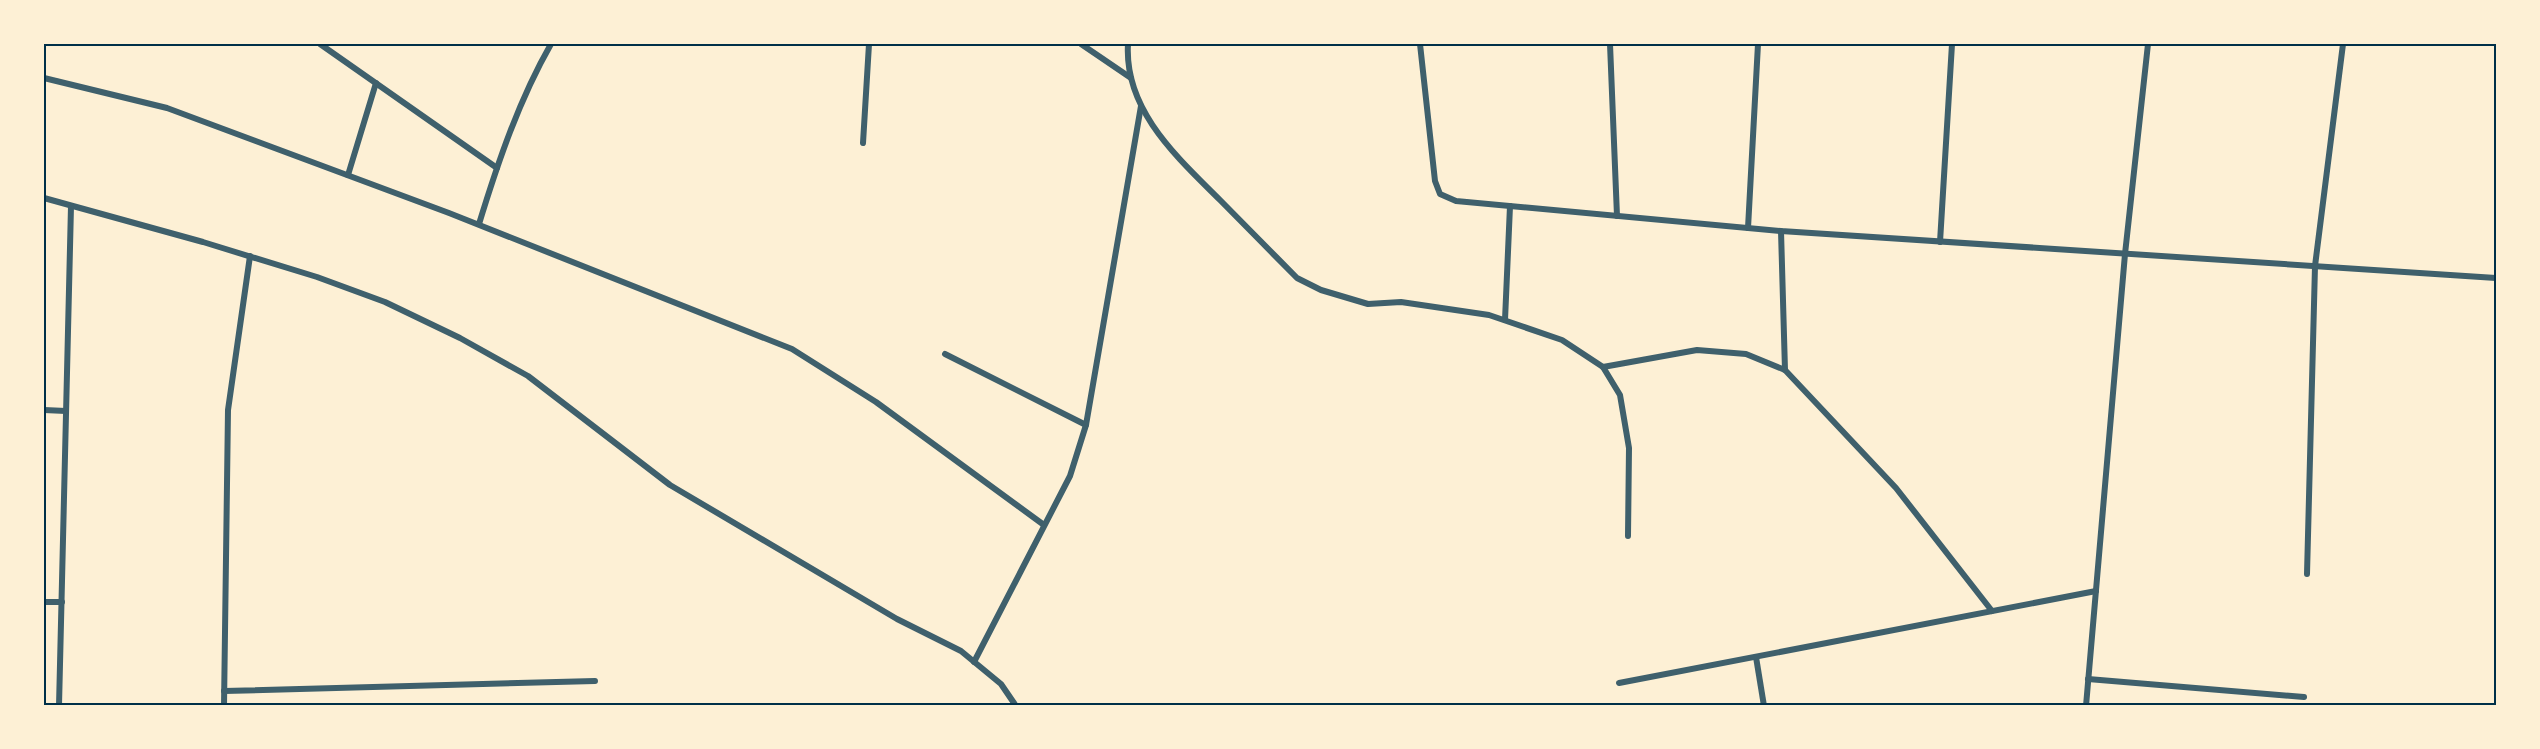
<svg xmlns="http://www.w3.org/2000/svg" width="2540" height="749" font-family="Cabin,sans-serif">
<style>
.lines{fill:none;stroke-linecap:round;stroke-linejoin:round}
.minor{stroke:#3f606c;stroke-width:6}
.neatline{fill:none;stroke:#003049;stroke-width:2}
</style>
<rect width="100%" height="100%" fill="#fdf0d5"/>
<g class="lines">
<g class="minor">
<polyline points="320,44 497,168"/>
<polyline points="1081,44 1131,78"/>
<path d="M1128 44C1124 110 1177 157 1220 200 1246 226 1271 252 1297 278L1321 290 1368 304 1401 302 1489 315 1562 340 1603 367 1620 395 1629 448 1628 536"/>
<polyline points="1420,44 1435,181 1440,194 1456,201 1781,231 2496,278"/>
<polyline points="1610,44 1617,216"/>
<polyline points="44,78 167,108 449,213 792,349 876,402 1044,525"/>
<polyline points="863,143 869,44"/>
<polyline points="348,175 376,83"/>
<polyline points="44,198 203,242 317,277 385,302 460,338 528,376 670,485 897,619 961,651 1001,684 1016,706"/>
<path d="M479 224C498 162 519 100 551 44"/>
<polyline points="1748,228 1758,44"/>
<polyline points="1781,231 1785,370"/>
<polyline points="1940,242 1952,44"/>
<polyline points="1505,320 1510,206"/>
<polyline points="945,354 1086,425"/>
<polyline points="1603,367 1697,350 1746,354 1785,370 1896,488 1992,611"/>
<polyline points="44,410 66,411"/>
<polyline points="2307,574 2315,266 2343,44"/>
<polyline points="44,602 62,602"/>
<polyline points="1756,657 1764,706"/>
<polyline points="974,662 1070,476 1086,425 1141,106"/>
<polyline points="2088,679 2304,697"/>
<polyline points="1619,683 2096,591"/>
<polyline points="224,691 595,681"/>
<polyline points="59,706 71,206"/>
<polyline points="224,706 228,410 250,256"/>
<polyline points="2086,706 2125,254 2148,44"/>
</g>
</g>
<rect width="2540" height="749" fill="none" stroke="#fdf0d5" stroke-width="90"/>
<rect x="45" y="45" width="2450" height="659" class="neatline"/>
</svg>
